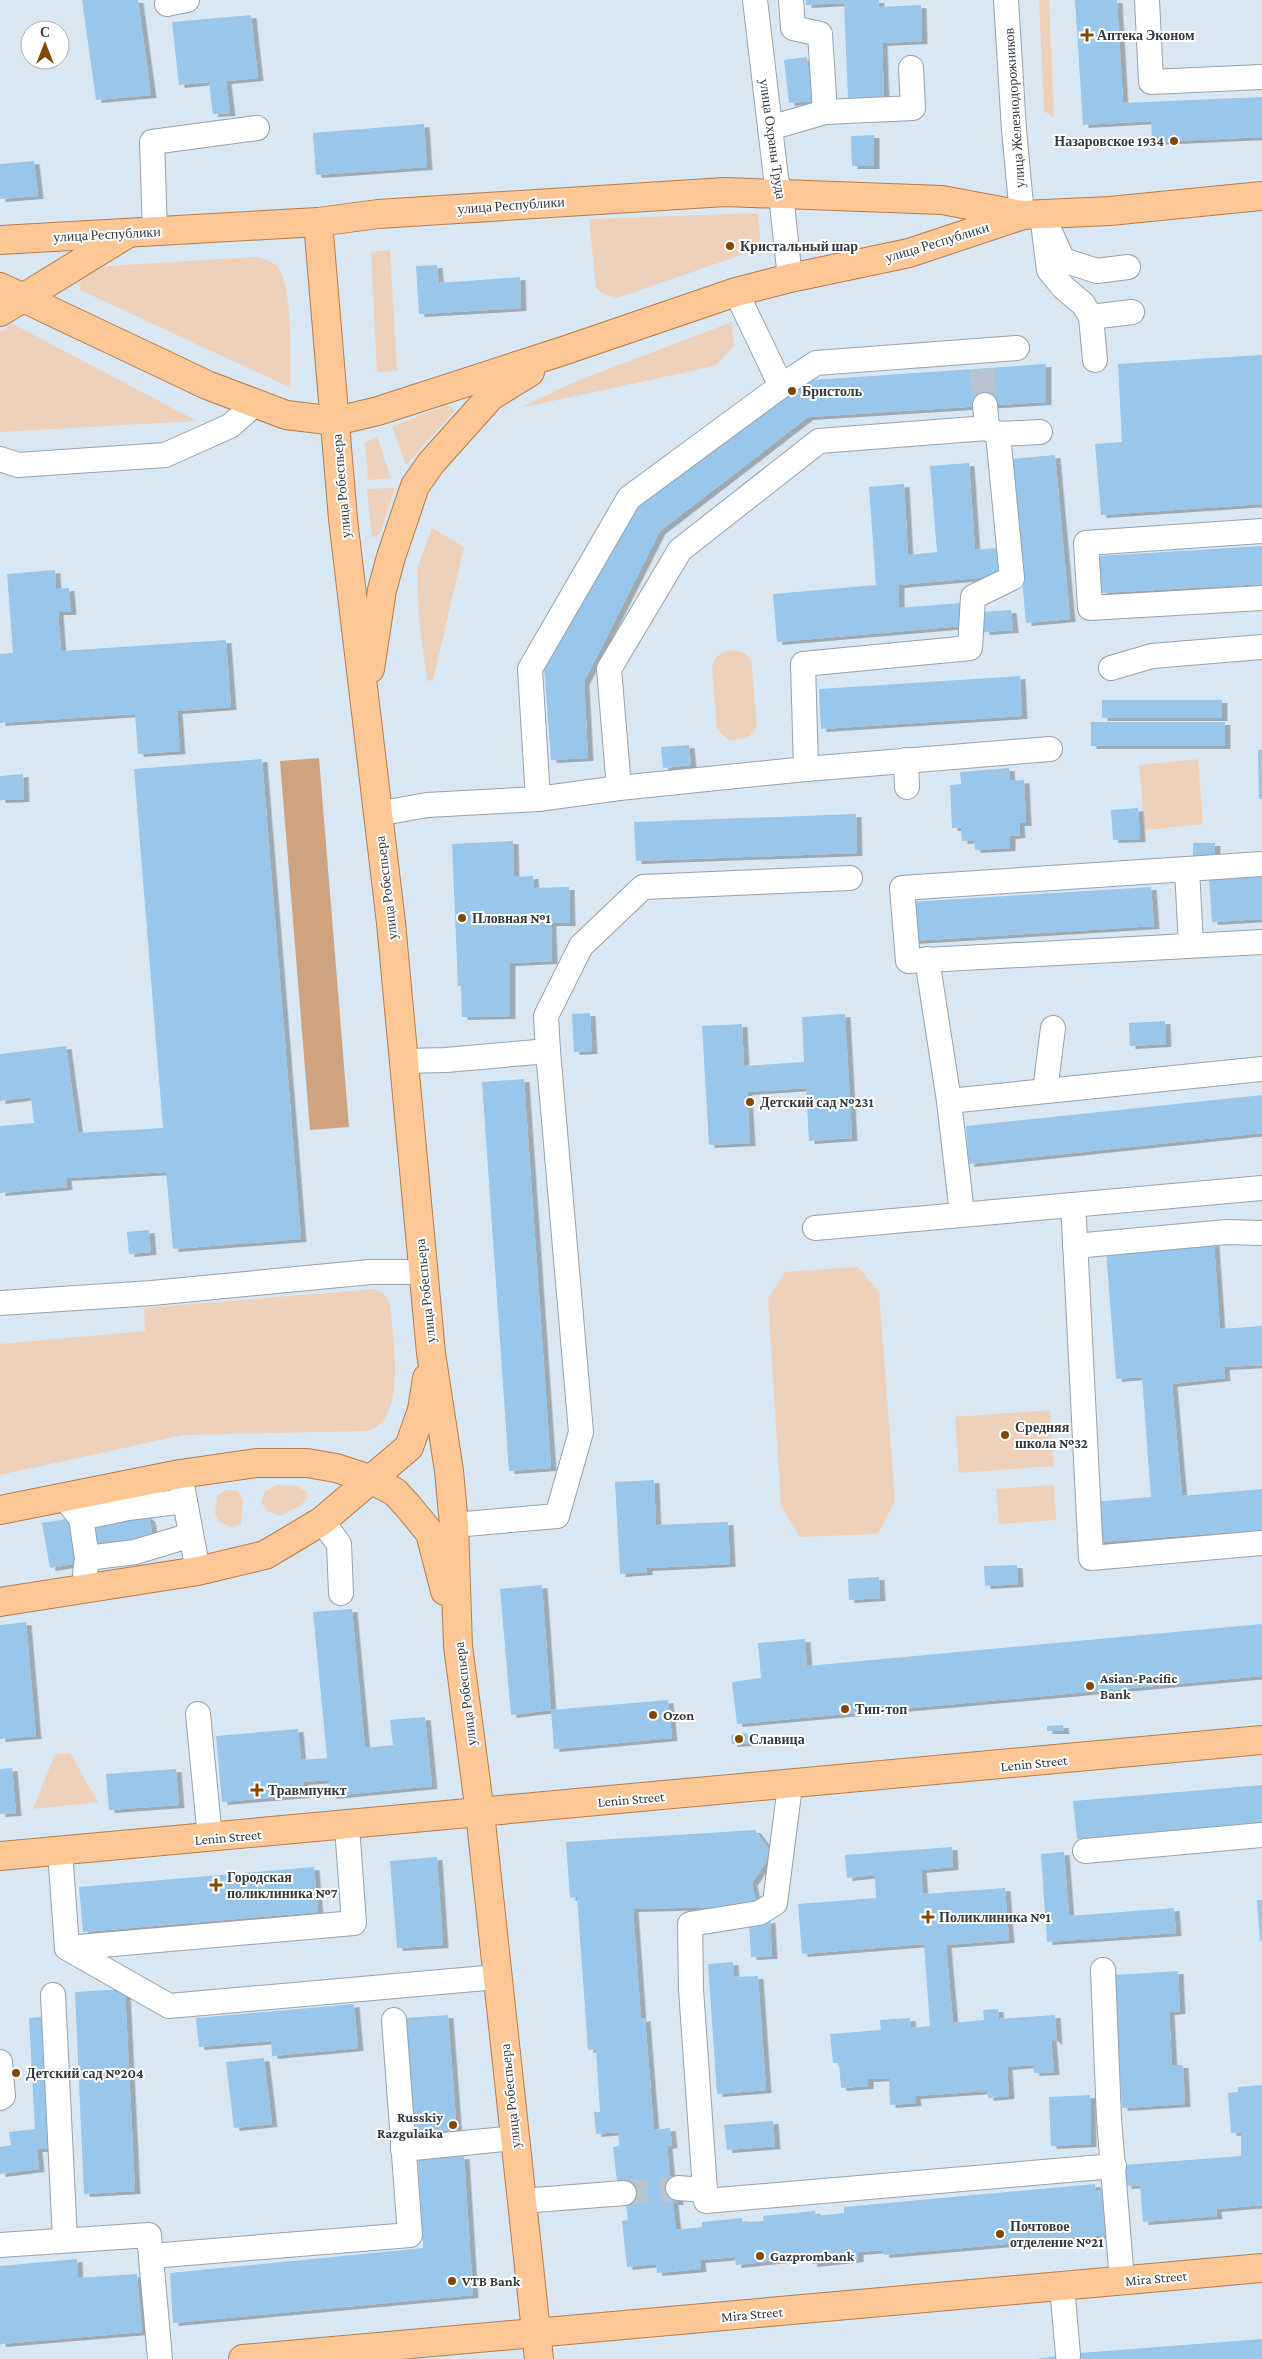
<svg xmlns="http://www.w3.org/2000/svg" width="1262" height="2359" font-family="'Crimson Pro',serif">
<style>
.green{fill:#edd1bb}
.forest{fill:#cfa37f}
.building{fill:#99c6eb;filter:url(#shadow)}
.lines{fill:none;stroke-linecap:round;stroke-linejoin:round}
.minor-tunnel{stroke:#b8c4cf;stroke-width:24;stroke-dasharray:24 12;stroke-linecap:butt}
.minor-casing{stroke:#96a2ad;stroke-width:26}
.major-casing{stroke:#b67d4a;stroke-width:30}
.minor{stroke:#fff;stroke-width:24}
.major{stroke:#fdc796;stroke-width:28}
.poi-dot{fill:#834800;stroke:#fff;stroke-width:2}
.labels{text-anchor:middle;stroke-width:4;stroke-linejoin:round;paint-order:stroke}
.poi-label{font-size:14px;font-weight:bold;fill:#34393e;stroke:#fff;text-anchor:start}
.street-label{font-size:14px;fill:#34393e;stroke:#fff}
</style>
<defs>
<filter id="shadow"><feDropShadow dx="5.5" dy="3" stdDeviation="0" flood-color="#0004"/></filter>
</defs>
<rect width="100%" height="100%" fill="#d9e7f3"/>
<g class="green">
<polygon points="1039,0 1049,0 1054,118 1044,111"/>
<polygon points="758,213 761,248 618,298 601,293 596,288 589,219"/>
<polygon points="390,250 397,371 377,372 371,252"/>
<path d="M255 257C264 259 274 261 279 269 293 291 290 359 291 388L80 290 81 276 107 266Z"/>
<polygon points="732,322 734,346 715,366 520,408 574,382"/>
<polygon points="13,324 197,421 0,432 0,332"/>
<polygon points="443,406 450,406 455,411 406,465 392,427"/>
<polygon points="377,436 391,478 368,480 365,443"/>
<polygon points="395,488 380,534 372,538 367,489"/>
<polygon points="432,528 464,547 433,680 427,681 419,620 417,569"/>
<path d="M734 650 744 653 751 659 757 727 749 737 729 741 717 729 712 666C716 654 723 651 734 650Z"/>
<polygon points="1198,759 1203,824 1145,830 1139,765"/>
<polygon points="858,1267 879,1292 895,1501 878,1534 800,1537 781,1506 768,1299 785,1272"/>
<path d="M375 1289 384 1294 390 1303C392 1337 409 1420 367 1431L183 1435 0 1475V1344L145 1331 144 1308Z"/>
<polygon points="1050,1410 1054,1466 959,1473 955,1417"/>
<polygon points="277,1485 296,1486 306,1491 307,1499 300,1506 280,1516 267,1511 261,1502 265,1491"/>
<polygon points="1054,1485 1056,1520 999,1524 996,1489"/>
<polygon points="226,1490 238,1491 243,1500 241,1524 233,1528 221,1523 215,1514 217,1496"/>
<polygon points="70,1753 98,1802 33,1809 55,1754"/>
</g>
<polygon class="forest" points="319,758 349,1127 310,1130 280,761"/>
<g class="building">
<polygon points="82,0 138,0 151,95 96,100"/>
<polygon points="806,0 879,0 879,7 921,5 922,41 882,43 884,97 848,98 844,3 806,5"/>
<polygon points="1075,0 1117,0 1123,103 1262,97 1262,137 1152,142 1151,121 1083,125"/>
<polygon points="251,15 258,78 226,81 230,113 213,114 209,82 179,85 172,22"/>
<polygon points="807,57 812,101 789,103 784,60"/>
<polygon points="424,124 427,167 316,175 313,133"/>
<polygon points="874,135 874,166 852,166 851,136"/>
<polygon points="34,161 38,196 0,199 0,164"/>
<polygon points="437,265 439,283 520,277 521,308 419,314 416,266"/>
<polygon points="1262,355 1262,504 1101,515 1095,444 1122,442 1118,364"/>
<polygon points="1046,364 1046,402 808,417 660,531 584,682 588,758 551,760 544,668 633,508 798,381"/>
<polygon points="1055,455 1070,619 1026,623 1011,459"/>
<polygon points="969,463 975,550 997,548 999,576 899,585 899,608 960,603 962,626 777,642 773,594 876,585 869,487 904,484 908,555 937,552 930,466"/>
<polygon points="1262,546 1262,584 1101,593 1099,556"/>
<polygon points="55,570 56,589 69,588 71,612 58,612 61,651 226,640 231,707 177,711 180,751 138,754 135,714 0,723 0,654 13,653 7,574"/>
<polygon points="1011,610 1013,630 984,632 982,612"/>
<polygon points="1020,676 1022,716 821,729 819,689"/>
<rect x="1102" y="700" width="120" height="18"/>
<rect x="1091" y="722" width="134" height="24"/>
<polygon points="689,745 691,765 663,768 661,747"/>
<polygon points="1258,750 1262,750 1262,799 1259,799"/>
<polygon points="262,759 301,1239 173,1249 166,1172 66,1178 67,1187 0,1193 0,1126 34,1123 31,1097 0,1101 0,1054 66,1046 78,1133 163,1128 134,769"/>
<polygon points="1009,768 1010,781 1024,780 1026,823 1019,823 1020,835 1010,836 1010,848 975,850 974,840 962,841 961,828 952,828 950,785 961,784 960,772"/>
<polygon points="23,774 24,799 0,800 0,776"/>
<polygon points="1138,808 1140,839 1113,840 1111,810"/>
<polygon points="856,814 857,853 636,861 634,822"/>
<polygon points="513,841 514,877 533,876 534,888 569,887 570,923 551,923 552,961 510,963 510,1016 462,1017 461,986 458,986 452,844"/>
<rect x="1193" y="843" width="22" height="13"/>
<polygon points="1262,875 1262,919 1212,922 1209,878"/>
<polygon points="1151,887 1154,926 911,941 909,902"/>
<polygon points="590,1013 592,1051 574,1052 572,1014"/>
<polygon points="845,1014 852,1138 809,1141 806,1088 747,1092 750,1143 709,1145 702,1026 742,1024 744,1066 804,1062 802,1017"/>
<polygon points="1165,1021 1166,1044 1130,1046 1129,1023"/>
<polygon points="524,1079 551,1468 509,1471 482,1082"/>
<polygon points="1262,1095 1262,1133 969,1164 966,1126"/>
<polygon points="149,1230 151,1252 129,1254 127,1232"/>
<polygon points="1214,1243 1220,1329 1262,1326 1262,1365 1224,1367 1225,1378 1172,1384 1182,1496 1262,1489 1262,1530 1098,1542 1094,1502 1151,1497 1142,1377 1116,1379 1106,1251"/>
<polygon points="654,1480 656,1525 728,1522 730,1564 647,1568 647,1572 620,1574 615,1482"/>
<polygon points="143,1514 150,1519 152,1531 148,1540 80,1553 74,1564 50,1568 42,1523 66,1519 75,1527"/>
<polygon points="1017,1565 1018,1584 985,1586 984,1566"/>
<polygon points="879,1577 880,1598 849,1600 848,1579"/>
<polygon points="542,1585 551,1710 511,1715 500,1589"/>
<polygon points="352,1609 365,1748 393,1745 390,1720 425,1717 432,1786 331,1796 329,1780 303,1782 304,1795 222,1802 216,1736 298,1729 301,1760 327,1758 313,1612"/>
<polygon points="26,1622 36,1736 0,1739 0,1625"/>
<polygon points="1262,1624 1262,1676 737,1724 732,1682 761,1678 758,1643 805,1639 807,1666"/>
<polygon points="668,1700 672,1738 554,1749 551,1710"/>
<polygon points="1063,1725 1064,1731 1047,1731 1047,1726"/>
<polygon points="747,1733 748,1743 732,1744 731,1735"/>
<polygon points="12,1768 16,1813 0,1814 0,1769"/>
<polygon points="176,1769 179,1805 109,1810 106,1774"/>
<polygon points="1262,1785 1262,1823 1077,1839 1073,1801"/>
<polygon points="755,1830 772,1853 752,1883 757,1906 633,1909 641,2019 645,2018 654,2130 670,2128 672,2145 667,2146 670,2177 675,2176 678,2202 673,2202 676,2230 702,2227 702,2222 742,2218 742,2222 764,2221 763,2216 815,2211 816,2216 844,2213 844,2207 1095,2184 1096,2190 1102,2190 1106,2235 884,2255 883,2250 858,2252 858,2259 812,2264 811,2256 782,2255 783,2260 736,2265 735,2257 700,2260 701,2269 657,2273 656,2264 627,2267 622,2221 628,2220 624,2189 618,2190 613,2147 619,2146 618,2132 596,2134 594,2112 600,2112 596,2049 588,2050 577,1897 570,1898 566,1842"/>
<polygon points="952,1847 953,1867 921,1870 923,1894 1005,1888 1009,1940 946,1945 953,2023 984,2020 983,2010 998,2009 999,2019 1055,2015 1057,2042 1051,2037 1054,2072 1034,2073 1033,2065 1007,2067 1009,2096 988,2098 987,2091 915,2096 916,2103 890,2105 889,2078 868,2079 868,2086 841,2088 839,2063 833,2063 830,2034 881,2030 880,2020 910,2018 911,2028 930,2026 924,1944 802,1954 798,1904 876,1898 875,1875 847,1878 845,1855"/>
<polygon points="1064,1852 1069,1916 1174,1908 1176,1933 1047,1942 1041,1854"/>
<polygon points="437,1857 443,1945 397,1948 390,1861"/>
<polygon points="314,1867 318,1912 83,1932 79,1887"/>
<polygon points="1257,1900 1262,1900 1262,1941 1260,1941"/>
<polygon points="770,1920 772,1956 751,1957 749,1922"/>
<polygon points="733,1962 734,1977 758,1976 766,2090 717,2094 708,1964"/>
<polygon points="1178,1971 1180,2011 1169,2012 1172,2065 1183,2065 1185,2104 1122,2108 1114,1975"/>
<polygon points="125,1989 135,2191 84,2194 75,1992"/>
<polygon points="354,2004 358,2048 272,2056 271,2041 199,2047 196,2018"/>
<polygon points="448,2015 457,2134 414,2138 404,2018"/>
<polygon points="41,2017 49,2149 37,2149 39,2169 0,2174 0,2147 11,2145 9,2132 35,2129 29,2018"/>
<polygon points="264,2058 272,2124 234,2128 226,2062"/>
<polygon points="1262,2085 1262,2205 1216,2209 1217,2216 1143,2222 1140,2185 1126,2186 1124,2165 1241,2156 1241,2132 1231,2133 1228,2093 1238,2092 1238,2087"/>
<polygon points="1090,2095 1091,2144 1051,2146 1049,2097"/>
<polygon points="773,2121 775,2146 727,2150 724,2125"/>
<polygon points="464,2156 473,2295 173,2323 170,2273 423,2248 418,2160"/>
<polygon points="77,2259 78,2278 137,2274 142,2332 0,2344 0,2266"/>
<polygon points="1262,2339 1262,2359 1036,2359 1080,2353"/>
</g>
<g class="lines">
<g class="minor-tunnel">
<polyline points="982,369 985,405"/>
<polyline points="624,2193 678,2188"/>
</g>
<g class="minor-casing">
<g id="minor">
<polyline points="755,0 776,178 781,195 790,278"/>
<polyline points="1006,0 1014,130 1022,215"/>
<polyline points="1147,0 1151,82 1262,77"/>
<polyline points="167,4 187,0"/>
<polyline points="825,112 913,108 911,68"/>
<polyline points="770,128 825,112 820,34 793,28 791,0"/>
<polyline points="1042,215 1049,270 1063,287 1083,304 1091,317 1095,360"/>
<polyline points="155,232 152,142 257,128"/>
<polyline points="1050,232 1063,260 1097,271 1128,267"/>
<polyline points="736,292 781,386 816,363 1017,348"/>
<polyline points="1091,317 1132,312"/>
<polyline points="985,405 987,428"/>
<polyline points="0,459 18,465 165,455 230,426 255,404"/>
<polyline points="1262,531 1086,543 1090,608 1262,598"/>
<polyline points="1111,668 1152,656 1262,647"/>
<polyline points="906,760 907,787"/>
<polyline points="806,769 803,664 970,648 973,597 1012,578 998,434"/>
<polyline points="619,788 609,669 680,550 819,441 987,428 998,434 1040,432"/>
<polyline points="538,799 530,669 629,498 781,386"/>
<polyline points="377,814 427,805 538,799 619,788 806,769 1050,749"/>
<polyline points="1187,869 1262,864"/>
<polyline points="1191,945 1187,869 902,888 908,961 1262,942"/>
<polyline points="927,959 949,1101"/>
<polyline points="548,1051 546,1016 581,946 643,887 850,878"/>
<polyline points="402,1061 446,1060 548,1051 581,1432 557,1516 454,1525"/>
<polyline points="1045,1091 1053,1028"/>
<polyline points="1071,1205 1074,1220 1091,1558 1262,1543"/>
<polyline points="962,1214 949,1101 1262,1069"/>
<polyline points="815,1228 1262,1188"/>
<polyline points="1075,1246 1227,1232 1262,1233"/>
<polyline points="0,1303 152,1293 370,1272 423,1272"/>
<polyline points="182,1485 198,1571"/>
<polyline points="71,1506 81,1518 87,1558 85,1573"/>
<polyline points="81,1518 128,1508 185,1501"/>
<polyline points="322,1521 339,1544 341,1593"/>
<polyline points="87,1558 135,1552 191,1535"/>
<polyline points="198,1714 210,1838"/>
<polyline points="60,1851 67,1948 354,1923 347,1827"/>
<polyline points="1085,1851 1262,1835"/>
<polyline points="67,1948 169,2006 497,1977"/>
<polyline points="1103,1970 1109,2119 1122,2281"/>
<polyline points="53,1995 65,2240"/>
<polyline points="0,2062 3,2096 0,2098"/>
<polyline points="403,2149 515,2138"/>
<polyline points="678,2188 705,2190 706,2201 1114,2166"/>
<polyline points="705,2190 691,1989 690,1924 759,1913 775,1903 790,1786"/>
<polyline points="522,2201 624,2193"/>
<polyline points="0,2245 149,2235 160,2359"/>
<polyline points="151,2256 410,2235 394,2020"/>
<polyline points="1062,2286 1068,2355"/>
</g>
</g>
<g class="major-casing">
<g id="major">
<polyline points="318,222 343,519 391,923 431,1353 449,1471 454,1525 458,1646 480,1813 539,2359"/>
<polyline points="0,240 318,222 378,214 725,192 942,200 1022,215 1110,211 1262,196"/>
<polyline points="0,287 207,385 286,415 336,421 378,411 563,351 736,292 790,278 909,253 1020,216"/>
<polyline points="0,312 127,234"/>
<polyline points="370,669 382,590 391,557 415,486 431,463 491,396 530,372"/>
<polyline points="0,1510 180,1474 256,1463 307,1463 336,1468 370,1479 395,1492 407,1505 430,1533 445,1591"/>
<polyline points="0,1602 198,1571 265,1555 322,1521 409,1447 422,1410 427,1378"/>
<path d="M0 1856C421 1819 842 1782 1262 1740"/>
<polyline points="243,2359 1262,2268"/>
</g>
</g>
<use href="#minor" class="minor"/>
<use href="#major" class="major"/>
</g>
<g class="poi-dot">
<path d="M1084.5 27.5h5v5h5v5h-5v5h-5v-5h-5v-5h5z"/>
<circle cx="1174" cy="141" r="5"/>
<circle cx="730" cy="246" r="5"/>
<circle cx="792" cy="391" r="5"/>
<circle cx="462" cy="918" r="5"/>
<circle cx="750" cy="1102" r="5"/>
<circle cx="1005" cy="1435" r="5"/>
<circle cx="1090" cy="1686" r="5"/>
<circle cx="845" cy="1709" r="5"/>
<circle cx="653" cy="1715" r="5"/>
<circle cx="739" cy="1739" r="5"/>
<path d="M254.5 1782.5h5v5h5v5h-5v5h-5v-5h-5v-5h5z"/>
<path d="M213.5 1877.5h5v5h5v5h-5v5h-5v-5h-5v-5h5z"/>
<path d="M925.5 1909.5h5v5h5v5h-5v5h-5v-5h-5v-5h5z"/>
<circle cx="16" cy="2073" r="5"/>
<circle cx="453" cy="2125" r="5"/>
<circle cx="1000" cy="2234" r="5"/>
<circle cx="760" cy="2256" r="5"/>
<circle cx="452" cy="2281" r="5"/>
</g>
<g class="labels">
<g class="poi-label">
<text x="1097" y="40">Аптека Эконом</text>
<text x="1164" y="146" text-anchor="end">Назаровское 1934</text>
<text x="740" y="251">Кристальный шар</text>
<text x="802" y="396">Бристоль</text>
<text x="472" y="923">Пловная №1</text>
<text x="760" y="1107">Детский сад №231</text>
<text x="1015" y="1432">Средняя<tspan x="1015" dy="16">школа №32</tspan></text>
<text x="1100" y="1683">Asian-Pacific<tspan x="1100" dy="16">Bank</tspan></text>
<text x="855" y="1714">Тип-топ</text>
<text x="663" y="1720">Ozon</text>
<text x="749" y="1744">Славица</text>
<text x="268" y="1795">Травмпункт</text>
<text x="227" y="1882">Городская<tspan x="227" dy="16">поликлиника №7</tspan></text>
<text x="939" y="1922">Поликлиника №1</text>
<text x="26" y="2078">Детский сад №204</text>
<text x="443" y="2122" text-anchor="end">Russkiy<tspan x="443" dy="16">Razgulaika</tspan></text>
<text x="1010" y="2231">Почтовое<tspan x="1010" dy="16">отделение №21</tspan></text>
<text x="770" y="2261">Gazprombank</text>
<text x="462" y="2286">VTB Bank</text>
</g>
<g class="street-label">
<text transform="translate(1014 108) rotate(-94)" y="5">улица Железнодорожников</text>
<text transform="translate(773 139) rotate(82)" y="5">улица Охраны Труда</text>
<text transform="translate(511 205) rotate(-4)" y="5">улица Республики</text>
<text transform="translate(107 234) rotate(-3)" y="5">улица Республики</text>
<text transform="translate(937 242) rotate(-17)" y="5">улица Республики</text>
<text transform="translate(341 486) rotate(-95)" y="5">улица Робеспьера</text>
<text transform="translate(386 888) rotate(-97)" y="5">улица Робеспьера</text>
<text transform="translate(425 1291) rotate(-96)" y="5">улица Робеспьера</text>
<text transform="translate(465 1694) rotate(-97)" y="5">улица Робеспьера</text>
<text transform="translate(1034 1763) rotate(-6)" y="5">Lenin Street</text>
<text transform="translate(631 1799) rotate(-5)" y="5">Lenin Street</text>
<text transform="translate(228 1837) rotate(-5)" y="5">Lenin Street</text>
<text transform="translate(510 2096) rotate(-96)" y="5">улица Робеспьера</text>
<text transform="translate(1156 2278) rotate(-5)" y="5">Mira Street</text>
<text transform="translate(752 2314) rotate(-5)" y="5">Mira Street</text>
</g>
</g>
<g transform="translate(45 45)"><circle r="24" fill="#ffffff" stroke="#aeb0b2"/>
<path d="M0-4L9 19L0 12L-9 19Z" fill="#834800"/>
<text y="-8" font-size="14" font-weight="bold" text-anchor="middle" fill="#34393e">С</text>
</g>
</svg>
